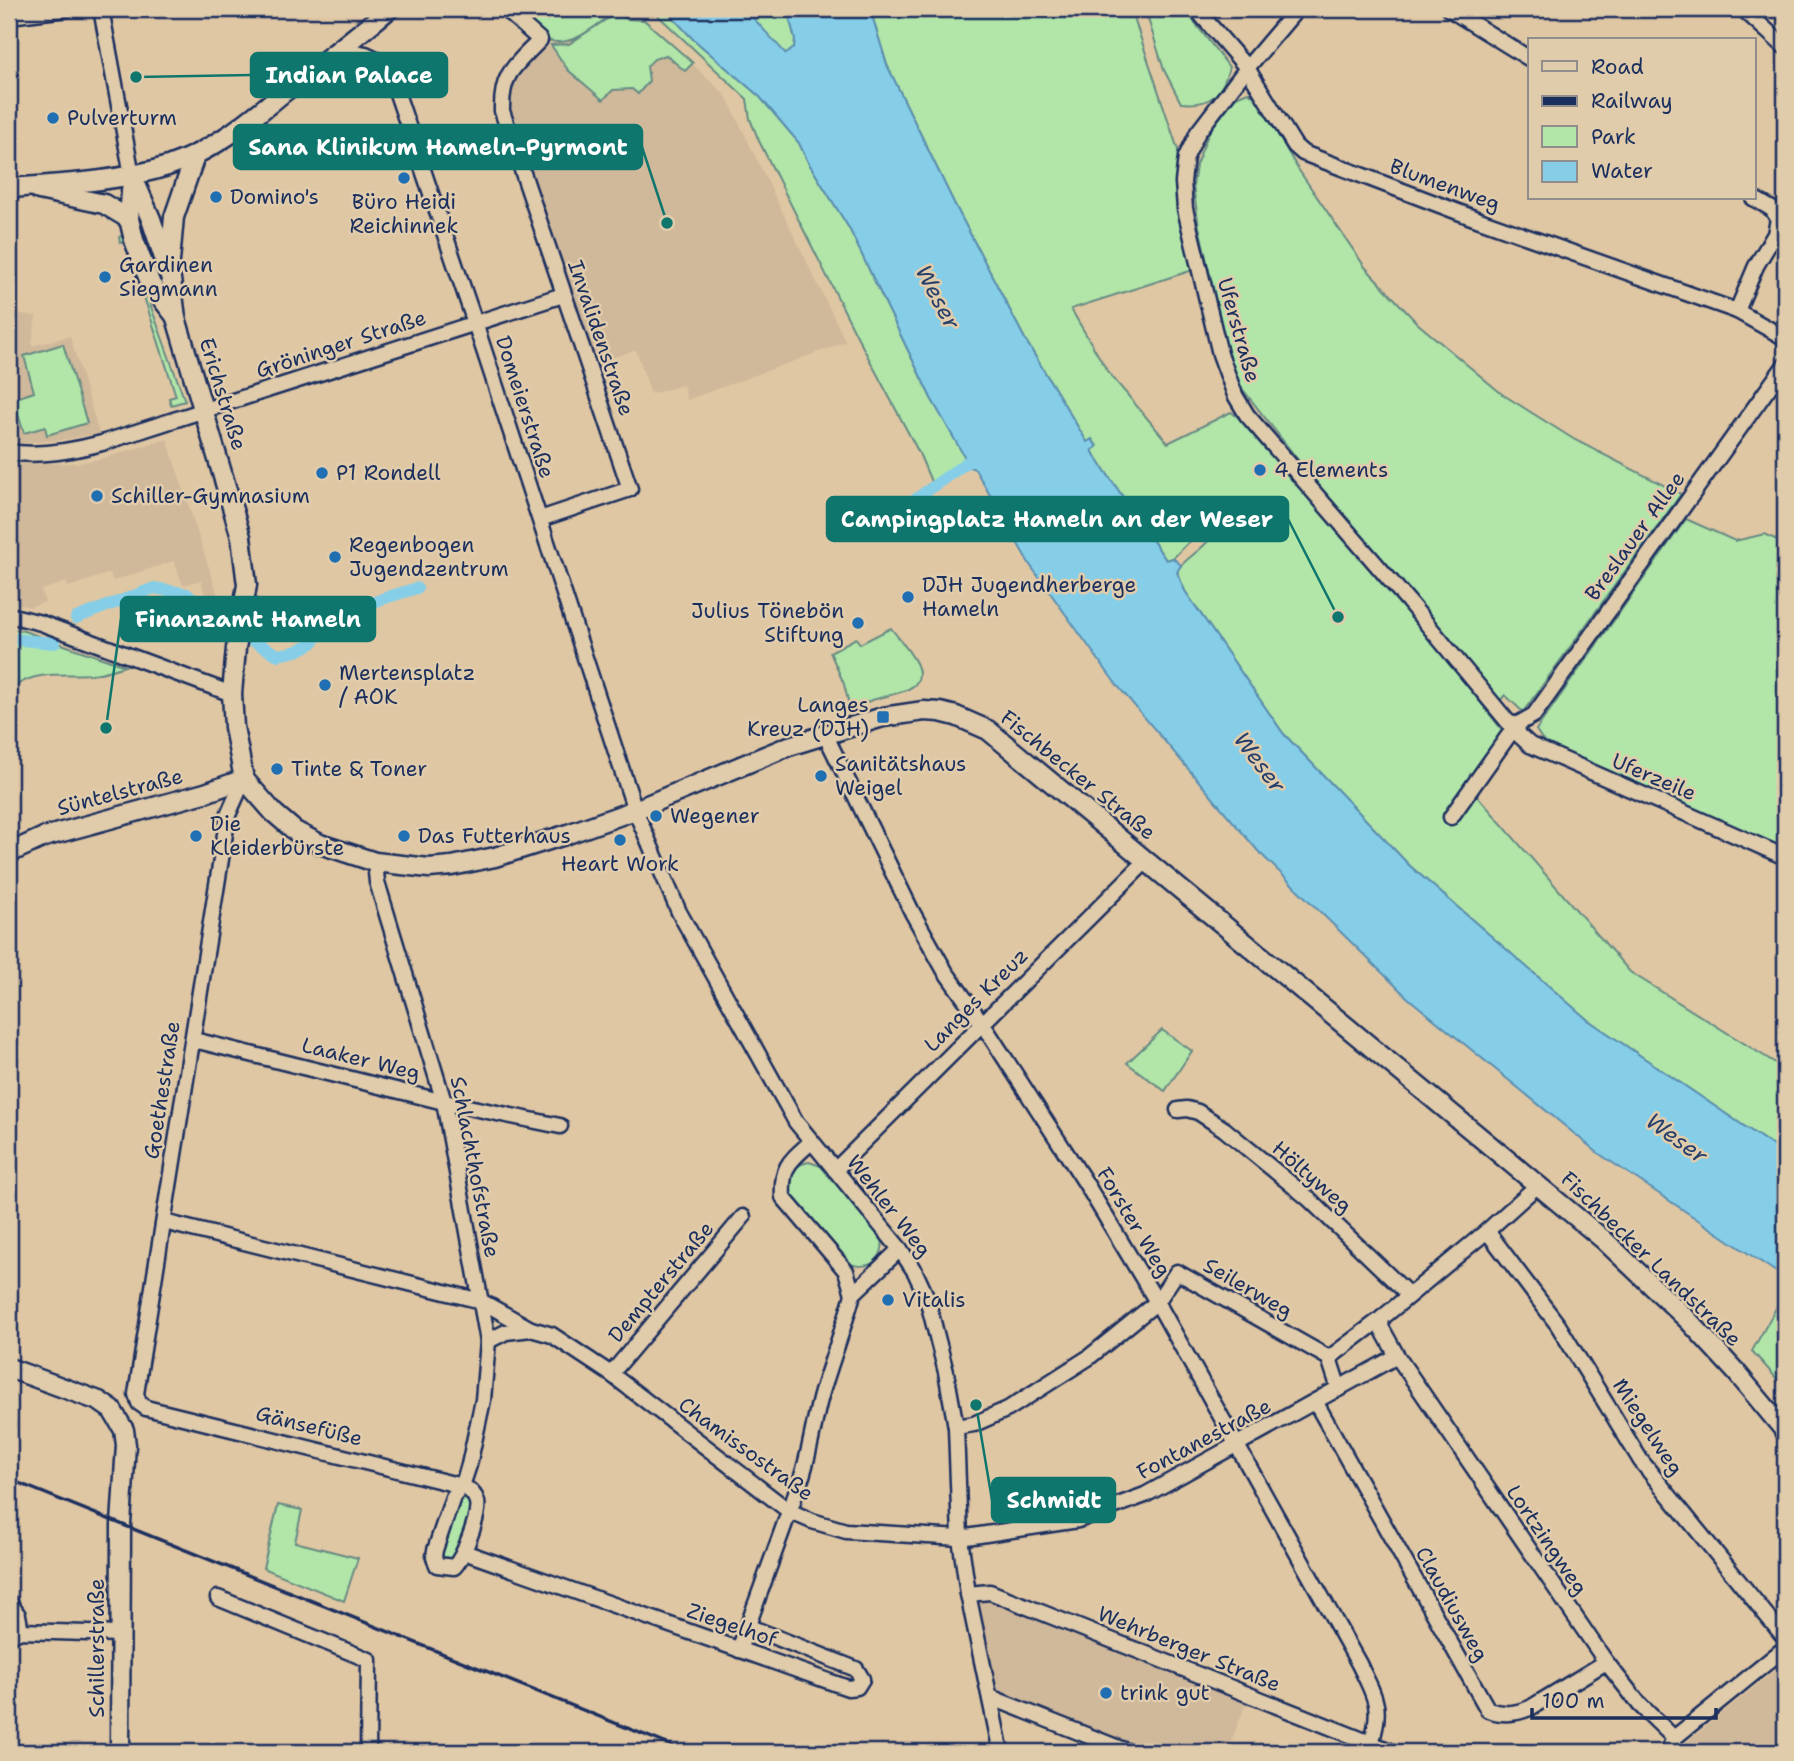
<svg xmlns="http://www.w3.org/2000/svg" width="1794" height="1761" font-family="'Shantell Sans',sans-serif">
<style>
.built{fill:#d0b89a}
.green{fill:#b1e6a8;stroke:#668a83;stroke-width:2}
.water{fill:#86cee7;stroke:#5b8eb0;stroke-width:2}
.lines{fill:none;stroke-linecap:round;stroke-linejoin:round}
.canal{stroke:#86cee7;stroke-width:12}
.minor-casing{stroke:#1b2f5e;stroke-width:19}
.major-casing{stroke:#1b2f5e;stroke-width:23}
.minor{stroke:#e0ccab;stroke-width:14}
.major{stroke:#e0ccab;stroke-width:18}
.rail{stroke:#1b2f5e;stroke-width:3.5}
.poi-dot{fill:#1f6fb2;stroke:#e0ccab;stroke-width:2.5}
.labels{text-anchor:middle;stroke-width:5;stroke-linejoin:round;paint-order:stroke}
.poi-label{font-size:21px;fill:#1b2f5e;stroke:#e0ccab;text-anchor:start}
.street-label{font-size:21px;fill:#1b2f5e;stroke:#e0ccab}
.water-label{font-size:23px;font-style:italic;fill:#263f6c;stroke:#e0ccab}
.leader{fill:none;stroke:#0f766e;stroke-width:2.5}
.callout-dot{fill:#0f766e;stroke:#e0ccab;stroke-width:2.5}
.callout{fill:#0f766e;stroke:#0f766e;stroke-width:2.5}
.callout-label{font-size:23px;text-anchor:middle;font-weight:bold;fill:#fff}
</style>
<rect width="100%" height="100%" fill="#e0c7a3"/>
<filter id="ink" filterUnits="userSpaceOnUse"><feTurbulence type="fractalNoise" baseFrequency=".0143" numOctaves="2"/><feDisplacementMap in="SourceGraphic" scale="14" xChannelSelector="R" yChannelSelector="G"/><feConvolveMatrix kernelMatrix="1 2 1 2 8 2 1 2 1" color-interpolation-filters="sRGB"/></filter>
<g filter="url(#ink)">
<g class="built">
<polygon points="601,9 619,9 645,19 726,96 846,342 687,400 683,385 651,394 636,350 591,364 507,105 514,84 534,57"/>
<polygon points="9,312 36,316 32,346 70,336 99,433 61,440 22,443 9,441"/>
<polygon points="167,439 218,596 206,599 201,580 183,585 174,561 113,581 110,573 68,587 66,582 41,590 45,602 30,607 9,601 9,464 77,463 101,459"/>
<polygon points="990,1592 1249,1696 1227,1752 1129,1752 990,1697 968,1594"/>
<polygon points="1785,1662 1785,1752 1680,1752 1685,1743"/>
</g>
<g class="green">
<path d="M510 9H619C595 25 567 56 538 35 528 28 519 17 510 9Z"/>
<polygon points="651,9 665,9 692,38 760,97 799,143 808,162 849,228 931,398 965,456 965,460 932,484 919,453 858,338 759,141 750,119 747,99"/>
<polygon points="745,9 787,9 795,39 794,48 786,54 779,49"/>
<path d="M870 9H1131L1178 150V192L1193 270 1071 309 1108 372 1168 443 1231 412 1261 435 1402 603 1506 735 1473 791 1630 972 1785 1069V1154L1588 1020 1410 866 1283 733 1185 591 1177 571C1187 553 1220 545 1213 518L1173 558 1166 560 1095 456 1092 450 1097 446 1092 439 1087 442 1026 341 954 203 887 65Z"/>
<path d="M1145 9H1184L1229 67C1222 96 1210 106 1181 103L1164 70Z"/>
<polygon points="616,13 627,19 644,20 693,63 685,71 666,55 654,59 647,66 649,81 638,94 632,89 613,90 603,100 568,70 551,45 569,44"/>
<polygon points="1248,92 1257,99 1298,169 1365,267 1417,323 1502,394 1575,440 1681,494 1523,712 1505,695 1499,702 1352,529 1237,382 1226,345 1199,227 1193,186 1196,165 1209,132 1236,97"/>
<polygon points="125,235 185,401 171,405 169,398 176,396 126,241 120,243 119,237"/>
<polygon points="63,344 87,423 47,435 45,427 24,433 13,399 34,392 24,356"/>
<polygon points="1686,519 1735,541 1765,534 1785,544 1785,848 1548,748 1536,730"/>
<path d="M891 628C899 639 910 651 916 663 930 692 892 693 876 699 867 701 859 706 850 709L844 684 830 652 856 638 860 644Z"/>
<path d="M9 629 24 631 125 666C114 669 102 674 92 674 64 676 39 670 15 686L9 684Z"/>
<polygon points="1162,1030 1192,1051 1165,1091 1127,1063"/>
<path d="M809 1162 824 1167 880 1231C890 1257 869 1275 844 1261L788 1194C788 1176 788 1166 809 1162Z"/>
<polygon points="1785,1292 1785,1388 1752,1351"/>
<polygon points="461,1496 466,1496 473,1504 458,1557 449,1563 440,1558 439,1553 456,1499"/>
<polygon points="278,1505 302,1510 295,1542 358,1558 344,1601 263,1568"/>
</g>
<polygon class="water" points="665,9 745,9 786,54 794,48 795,39 787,9 870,9 887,65 954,203 1026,341 1087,442 1092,439 1097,447 1092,450 1095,456 1166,560 1173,558 1181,565 1177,572 1185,591 1283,733 1410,866 1588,1020 1785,1154 1785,1278 1598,1153 1408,998 1258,851 1116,684 1030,565 975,469 969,467 964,456 931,398 849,228 808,162 799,143 760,97 692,38"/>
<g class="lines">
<g class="canal">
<polyline points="906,506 977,455"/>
<polyline points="76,618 154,588 187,594 221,623 278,655 297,651 312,643 332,619 382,599 417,588"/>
<polyline points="9,639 55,643"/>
</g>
<g class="minor-casing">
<g id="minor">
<polyline points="101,9 132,175"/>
<path d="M505 9 540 40C515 66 501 73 502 111L630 489 540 519"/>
<polyline points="1196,9 1247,68 1295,146 1303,153 1474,218 1737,311 1785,338"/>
<polyline points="1297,9 1247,68 1198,132 1186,157 1183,182 1185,209 1220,354 1235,395 1247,415 1408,601 1498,710 1508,722 1516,725"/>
<polyline points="1449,9 1530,59"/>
<polyline points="1743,9 1785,47"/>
<polyline points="9,16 67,9"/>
<polyline points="341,49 366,54 387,64 475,323 635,810 679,912 796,1122 900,1249 915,1272 927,1298 946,1372 956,1427 960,1538 968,1594 1001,1752"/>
<polyline points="1737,311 1756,266 1775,234 1778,219 1772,209 1753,198"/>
<path d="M9 452C40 457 72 451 102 443L563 295"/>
<polyline points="9,615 41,623 232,694"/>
<polyline points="1516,725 1534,715 1785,365"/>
<polyline points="1516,725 1519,735 1530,745 1785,857"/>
<path d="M825 734 912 912 945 971 982 1023 1085 1182 1157 1302 1359 1664C1375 1697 1383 1707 1371 1743"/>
<path d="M244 779 228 815 136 1394 139 1403 146 1408 462 1486C469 1489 475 1494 477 1502 480 1515 463 1558 454 1567L437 1565 434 1557 435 1550 453 1497 462 1486 469 1465 483 1400 488 1341 444 1102 377 882 375 862"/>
<polyline points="1451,817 1516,725"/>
<polyline points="194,1040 444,1102 560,1126"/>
<polyline points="1178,1110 1187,1109 1198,1112 1224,1129 1308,1198 1408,1294"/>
<path d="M811 1142C790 1161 781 1166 783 1197L846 1271 853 1294 900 1249"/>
<polyline points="835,1170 1147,860"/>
<polyline points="1539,1184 1487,1231 1382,1318 1381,1327 1397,1356 1606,1662 1640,1705 1674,1738"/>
<polyline points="164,1222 481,1301 531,1329 552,1335 611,1374 789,1511 812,1521 846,1531 960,1538 1078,1520 1145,1495 1397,1356"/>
<polyline points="1487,1231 1558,1325 1641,1461 1785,1638"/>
<polyline points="488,1341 506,1332 531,1329"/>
<polyline points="611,1374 743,1217"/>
<polyline points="1339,1389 1329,1358 1382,1318"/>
<path d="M1316 1403 1488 1710C1503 1715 1515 1714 1530 1708L1606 1662"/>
<polyline points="956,1427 974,1424 1008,1409 1088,1358 1157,1302 1177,1272 1329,1358"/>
<polyline points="464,1552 848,1688 857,1687 862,1679 856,1669 747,1626"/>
<polyline points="968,1594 990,1592 1393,1752"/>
<polyline points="218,1598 369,1660 368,1752"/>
<polyline points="9,1602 18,1615 21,1631"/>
<polyline points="9,1636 21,1631 120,1634"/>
<path d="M739 1650 802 1476C811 1448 814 1419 822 1392 832 1359 844 1327 853 1294"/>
<polyline points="990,1697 1129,1752"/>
<polyline points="1668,1752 1674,1738 1785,1648"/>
</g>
</g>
<g class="major-casing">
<g id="major">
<polyline points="132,175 151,219 171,279 176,318 241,537 247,585 236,648 232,694 234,727 244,779 274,813 295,831 320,844 375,862 429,868 452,866 495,857 565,835 635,810 789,746 883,717 924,711 940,712 956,716 988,730 1604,1240 1689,1321 1736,1372 1785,1431"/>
<polyline points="132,179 129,219 134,240 151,285 176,317"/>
<path d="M9 188C61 184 117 182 168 166 213 151 248 122 284 92 319 65 355 38 389 9"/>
<polyline points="39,190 104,204 129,219"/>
<polyline points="170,261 174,217 195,156"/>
<polyline points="9,853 44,837 205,793 244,779"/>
<polyline points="9,1368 99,1401 112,1410 124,1430 126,1445 121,1524 120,1752"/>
</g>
</g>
<use href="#minor" class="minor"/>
<use href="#major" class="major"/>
<polyline class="rail" points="9,1479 687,1752"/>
</g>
</g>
<g class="poi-dot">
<circle cx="53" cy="118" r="7"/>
<circle cx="404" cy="178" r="7"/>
<circle cx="216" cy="197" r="7"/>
<circle cx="105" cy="277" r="7"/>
<circle cx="1260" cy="470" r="7"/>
<circle cx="322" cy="473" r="7"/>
<circle cx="97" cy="496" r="7"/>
<circle cx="335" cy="557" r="7"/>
<circle cx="908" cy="597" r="7"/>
<circle cx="858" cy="623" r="7"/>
<circle cx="325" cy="685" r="7"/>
<rect x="876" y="710" width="14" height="14" rx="3.5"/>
<circle cx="277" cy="769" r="7"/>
<circle cx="821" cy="776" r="7"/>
<circle cx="656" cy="816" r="7"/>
<circle cx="196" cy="836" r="7"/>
<circle cx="404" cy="836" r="7"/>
<circle cx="620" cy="840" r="7"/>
<circle cx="888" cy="1300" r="7"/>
<circle cx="1106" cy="1693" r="7"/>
</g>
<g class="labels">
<g class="poi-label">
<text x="67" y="125">Pulverturm</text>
<text x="230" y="204">Domino's</text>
<text x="404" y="209" text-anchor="middle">Büro Heidi<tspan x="404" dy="24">Reichinnek</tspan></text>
<text x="119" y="272">Gardinen<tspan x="119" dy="24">Siegmann</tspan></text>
<text x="1274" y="477">4 Elements</text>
<text x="336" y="480">P1 Rondell</text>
<text x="111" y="503">Schiller-Gymnasium</text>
<text x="349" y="552">Regenbogen<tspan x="349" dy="24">Jugendzentrum</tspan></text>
<text x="922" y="592">DJH Jugendherberge<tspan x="922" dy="24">Hameln</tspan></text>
<text x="844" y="618" text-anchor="end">Julius Tönebön<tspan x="844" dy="24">Stiftung</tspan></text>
<text x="339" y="680">Mertensplatz<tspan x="339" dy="24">/ AOK</tspan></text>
<text x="869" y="712" text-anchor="end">Langes<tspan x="869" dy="24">Kreuz (DJH)</tspan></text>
<text x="835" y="771">Sanitätshaus<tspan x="835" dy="24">Weigel</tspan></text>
<text x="291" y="776">Tinte &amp; Toner</text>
<text x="670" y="823">Wegener</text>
<text x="210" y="831">Die<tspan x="210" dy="24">Kleiderbürste</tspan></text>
<text x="418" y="843">Das Futterhaus</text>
<text x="620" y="871" text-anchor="middle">Heart Work</text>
<text x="902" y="1307">Vitalis</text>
<text x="1120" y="1700">trink gut</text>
</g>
<g class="street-label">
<text transform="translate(1445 185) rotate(20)" y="7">Blumenweg</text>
<text transform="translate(1239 330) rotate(74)" y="7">Uferstraße</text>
<text transform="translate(601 338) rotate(71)" y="7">Invalidenstraße</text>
<text transform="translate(341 344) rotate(-18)" y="7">Gröninger Straße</text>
<text transform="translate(223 394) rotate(73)" y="7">Erichstraße</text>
<text transform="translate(525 407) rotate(72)" y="7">Domeierstraße</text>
<text transform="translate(1635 536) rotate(-54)" y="7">Breslauer Allee</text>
<text transform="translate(1078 775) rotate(39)" y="7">Fischbecker Straße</text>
<text transform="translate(1654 777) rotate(23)" y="7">Uferzeile</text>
<text transform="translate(120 792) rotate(-15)" y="7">Süntelstraße</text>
<text transform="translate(976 1000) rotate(-45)" y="7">Langes Kreuz</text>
<text transform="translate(361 1059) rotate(14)" y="7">Laaker Weg</text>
<text transform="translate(162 1090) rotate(-81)" y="7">Goethestraße</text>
<text transform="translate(475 1167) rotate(79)" y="7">Schlachthofstraße</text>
<text transform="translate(1312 1177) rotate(41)" y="7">Höltyweg</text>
<text transform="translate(889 1206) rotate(52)" y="7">Wehler Weg</text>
<text transform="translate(1134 1222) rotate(59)" y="7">Forster Weg</text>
<text transform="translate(1651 1259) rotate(44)" y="7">Fischbecker Landstraße</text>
<text transform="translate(661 1282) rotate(-50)" y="7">Dempterstraße</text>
<text transform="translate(1248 1288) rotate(30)" y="7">Seilerweg</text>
<text transform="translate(309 1426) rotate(14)" y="7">Gänsefüße</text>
<text transform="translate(1648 1427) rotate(57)" y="7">Miegelweg</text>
<text transform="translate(1204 1439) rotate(-28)" y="7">Fontanestraße</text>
<text transform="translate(746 1449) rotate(36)" y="7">Chamissostraße</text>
<text transform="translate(1547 1540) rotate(56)" y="7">Lortzingweg</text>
<text transform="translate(1452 1604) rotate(61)" y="7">Claudiusweg</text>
<text transform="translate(732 1625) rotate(19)" y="7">Ziegelhof</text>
<text transform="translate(97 1648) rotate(-90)" y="7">Schillerstraße</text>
<text transform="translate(1189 1649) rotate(22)" y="7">Wehrberger Straße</text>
</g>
<g class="water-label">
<text transform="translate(938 297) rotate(62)" y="8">Weser</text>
<text transform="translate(1260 762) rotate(53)" y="8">Weser</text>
<text transform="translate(1677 1138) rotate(36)" y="8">Weser</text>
</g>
</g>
<path class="leader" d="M136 77L251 75M667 223L642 147M1338 617L1288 519M106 728L121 619M976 1405L992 1500"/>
<g class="callout-dot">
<circle cx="136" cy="77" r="7"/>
<circle cx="667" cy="223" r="7"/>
<circle cx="1338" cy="617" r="7"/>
<circle cx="106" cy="728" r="7"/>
<circle cx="976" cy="1405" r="7"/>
</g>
<g class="callout">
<rect x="251" y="53" width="196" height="44" rx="7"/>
<rect x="234" y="125" width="408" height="44" rx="7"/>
<rect x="827" y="497" width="461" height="44" rx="7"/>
<rect x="121" y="597" width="254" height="44" rx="7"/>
<rect x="992" y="1478" width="123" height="44" rx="7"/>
</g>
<g class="callout-label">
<text x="349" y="83">Indian Palace</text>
<text x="438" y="155">Sana Klinikum Hameln-Pyrmont</text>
<text x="1057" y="527">Campingplatz Hameln an der Weser</text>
<text x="248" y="627">Finanzamt Hameln</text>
<text x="1054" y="1508">Schmidt</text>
</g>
<rect width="1794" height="1761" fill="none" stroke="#e0ccab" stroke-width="35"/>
<rect x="18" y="18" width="1759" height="1726" fill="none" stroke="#1b2f5e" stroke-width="2.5" filter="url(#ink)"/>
<rect x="1528" y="38" width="228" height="161" fill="#e0ccab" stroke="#918d8c" stroke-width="2"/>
<rect x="1542" y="61" width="35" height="10" fill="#e0ccab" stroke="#918d8c" stroke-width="2"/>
<text x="1591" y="74" font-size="21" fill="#1b2f5e">Road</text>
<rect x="1542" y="96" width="35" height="10" fill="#1b2f5e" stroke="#918d8c" stroke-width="2"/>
<text x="1591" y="108" font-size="21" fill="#1b2f5e">Railway</text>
<rect x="1542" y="126" width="35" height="21" fill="#b1e6a8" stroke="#918d8c" stroke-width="2"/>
<text x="1591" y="144" font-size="21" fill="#1b2f5e">Park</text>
<rect x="1542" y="161" width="35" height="21" fill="#86cee7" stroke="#918d8c" stroke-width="2"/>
<text x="1591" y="178" font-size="21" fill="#1b2f5e">Water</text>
<path d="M1532 1708v10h184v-10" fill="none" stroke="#1b2f5e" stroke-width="3.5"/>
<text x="1542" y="1708" font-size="21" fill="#1b2f5e" stroke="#e0ccab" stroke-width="5" paint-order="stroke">100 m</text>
</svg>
